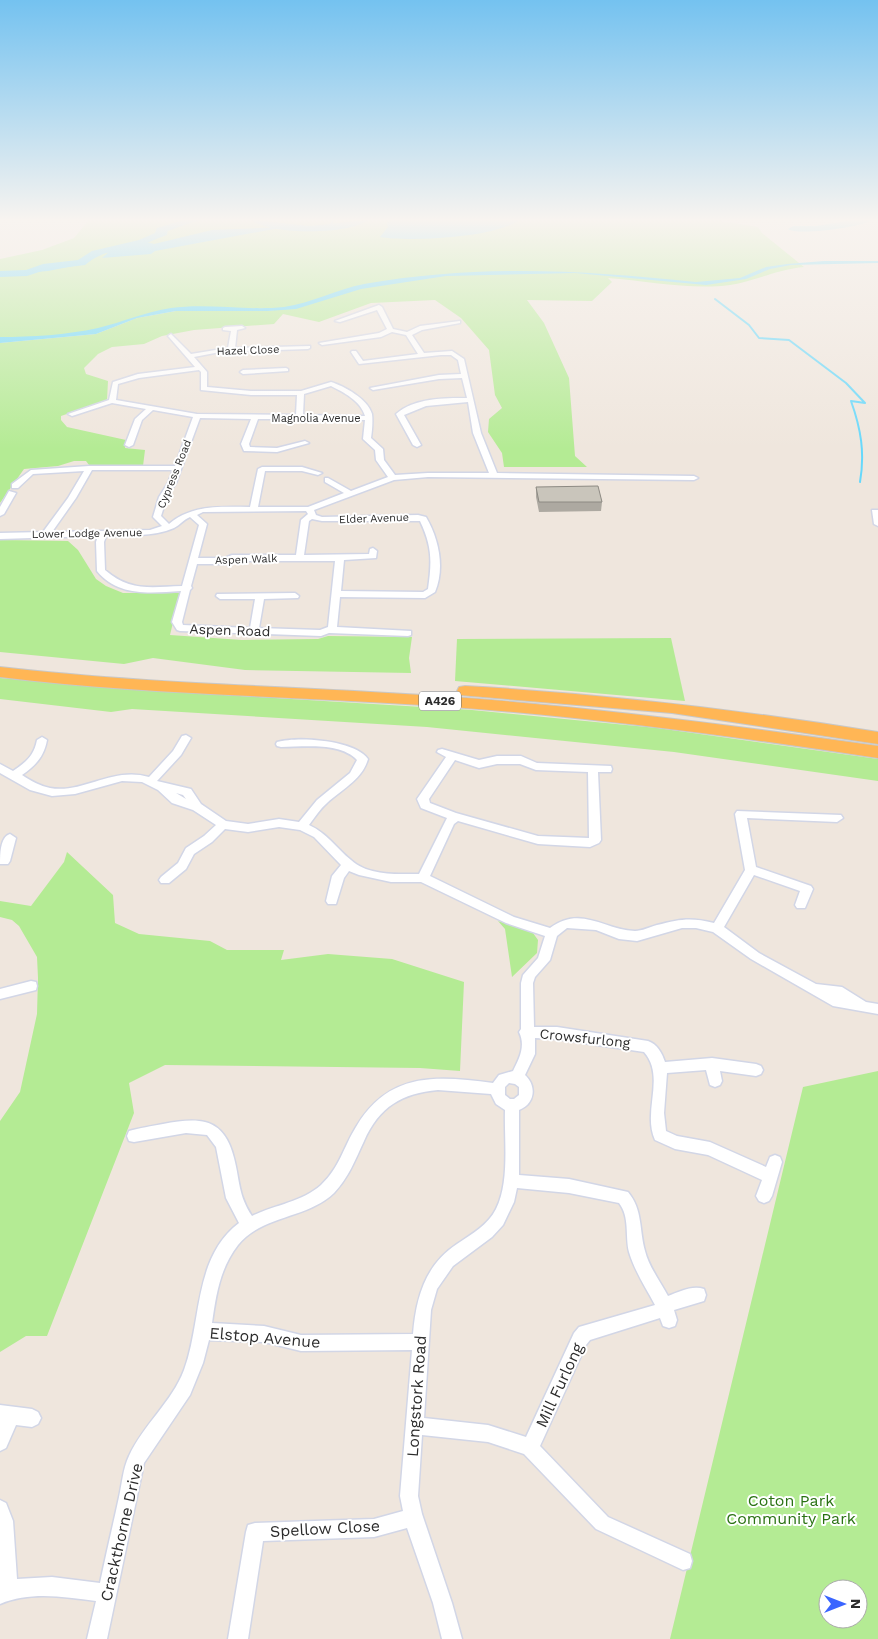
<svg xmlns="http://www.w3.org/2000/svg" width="878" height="1639" font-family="'Work Sans',sans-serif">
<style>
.green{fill:#b4eb94;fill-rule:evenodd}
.water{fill:#66d8fb}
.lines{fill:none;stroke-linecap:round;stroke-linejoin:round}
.stream{stroke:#66d8fb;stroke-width:2}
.river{fill:#66d8fb;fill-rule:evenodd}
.minor-casing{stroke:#d2d6e6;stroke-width:3}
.trunk-casing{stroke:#c8c8c8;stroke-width:2}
.minor{fill:#fff;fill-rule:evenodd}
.trunk{fill:#ffb655;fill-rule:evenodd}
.wall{fill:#ada9a1}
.building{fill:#c9c5bb;stroke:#8d8a83}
.labels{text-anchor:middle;stroke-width:4;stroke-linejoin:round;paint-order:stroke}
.far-street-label{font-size:11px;fill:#2c2c2c;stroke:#fff}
.shield{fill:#fff;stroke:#6b6b6b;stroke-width:1}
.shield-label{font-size:12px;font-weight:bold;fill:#2c2c2c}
.street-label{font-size:14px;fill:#2c2c2c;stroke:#fff}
.near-street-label{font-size:16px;fill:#2c2c2c;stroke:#fff}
.near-park-label{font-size:16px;fill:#2a7213;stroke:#fff}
</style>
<rect width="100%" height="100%" fill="#efe6dd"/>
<g class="green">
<path d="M89 220H715L758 227 762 233 804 267C779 269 755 281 730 285 691 290 647 281 608 278L612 282 592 301 527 300 544 323 569 378 575 456 587 467H504L502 453 488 432 489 419 502 408 495 395 489 350 461 318 435 300 371 303 319 322 283 314 274 324 194 330 162 336 144 344 112 347 98 354 84 368 86 374 108 381 107 400 61 416V420L67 427 126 440 125 448 145 450 143 466 89 465 86 461H74L58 466 24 469 0 503V343L96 334 137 318 176 311H268L288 308 162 311 86 333 0 340V259L42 250 74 238Z"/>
<polygon points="0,540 68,541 78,550 96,579 106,586 123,593 180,593 170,635 242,640 318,639 328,636 412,637 409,658 411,673 245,670 153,658 124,664 0,652"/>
<polygon points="671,638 685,701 455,681 457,639"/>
<polygon points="0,678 126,689 472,710 657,728 878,759 878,781 674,752 427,727 132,709 111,712 0,699"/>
<polygon points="67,852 113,895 115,923 139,934 210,941 227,950 284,950 281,960 328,954 392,959 464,982 460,1071 420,1068 165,1065 129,1083 134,1113 47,1336 26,1336 0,1352 0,1121 20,1092 37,1014 38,978 37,957 19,926 12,920 0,917 0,901 31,906 64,862"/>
<polygon points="498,921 533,933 538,940 537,953 512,977 505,929"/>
<path d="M878 1071V1639H670L803 1087ZM828 1589H858V1619H828Z"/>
</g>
<g class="water">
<polygon points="195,220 200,220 168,229 167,235 146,242 154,244 212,230 285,227 155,251 151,254 102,258 111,250 83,264 48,271 0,275 79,264 111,248 158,238 163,234 166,228"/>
<path d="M393 220H519C496 238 409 242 380 237L388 227 387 223Z"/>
<path d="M824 261H878V263L791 265 770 269 746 279 706 285 575 273 446 276 361 289 296 309 268 311H176L137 318 96 334 0 343V337C32 337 66 335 98 328 123 322 145 312 171 308 208 303 247 311 284 307 312 303 337 289 364 284 478 264 583 270 696 282L740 278 766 267 787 264Z"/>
</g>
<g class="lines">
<g class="stream">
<polyline points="329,228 333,220"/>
<path d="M715 299 749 325 759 338 789 340 846 383 865 403 851 401C861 429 865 453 860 482"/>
</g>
<g class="river">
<polygon points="184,220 198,220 165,232 163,236 145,244 98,255 85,265 45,270 27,276 0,277 0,271 26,270 43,264 78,260 92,251 139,240 155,233 157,228"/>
<path d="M252 220 310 226 368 220C349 235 271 235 252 220Z"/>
<path d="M853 220H872C863 227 797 236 788 229L793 226H816Z"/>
</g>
<g class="minor-casing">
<g id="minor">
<path d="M379 305 382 307 393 329 407 332 420 326 460 321V323L422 330 412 335 424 353 452 351 464 359 481 433 497 473 694 476 698 478 694 480 428 477 394 480 314 510 316 515 322 517 418 515 426 517C439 539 445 568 435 592L425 598 340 597 337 627 411 631V635L408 636 329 633 321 636 180 631 177 630 172 622 181 591C150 593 118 597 97 571L96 542 98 536 0 539V533L43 532 68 498 84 471 33 474 18 488H12V484L31 470 89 466H175L193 417 153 410 142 420 133 445 129 447 125 445 135 419 146 409 112 403 72 416 68 414 109 400 113 382 138 374 195 367 169 337 168 336 171 334 191 354 228 348 231 331 223 330V328L225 327 242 326 245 328 237 330 235 348 310 346V348L308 349 220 352 194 357 207 372V387L251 391H301L331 382C344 386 368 399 372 414 373 422 372 431 371 438L383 449 384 460 395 475 428 473H489L473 433 468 402 426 406 404 415 421 445 417 447 413 445 396 414C414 398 444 398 467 398L462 378 439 379 373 390 370 388 439 375 461 374 458 360 451 355H441L359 364 351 352 352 351H356L363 361 418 354 406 335 392 332 381 337 322 345 319 343 379 333 387 329 377 310 340 322 335 321ZM199 370 201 372V390L251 395H297L296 415 197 414 116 400 118 384 139 378ZM331 386C343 392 361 401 365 416L303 415 304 394ZM200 418 251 419 241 444 244 451 277 452 309 443 305 441 277 448 250 447 249 444 258 419H296L299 421 302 419 365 420 363 439 375 450 376 460 388 477 351 491 328 478H325V482L344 493 308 507H258L265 471H302L318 475 322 473 302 467H262L258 469 250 507C222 507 192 504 169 524L161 516 167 497 176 483ZM92 470H173L168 483 159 497 153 517 162 526 150 530 52 532 76 498ZM306 511 308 514 301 520 296 555H232L225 558H198L207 524 197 515 203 512ZM190 517 199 525 182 586C152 587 130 592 105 570L104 542 106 536C128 535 153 537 174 528 180 525 183 520 190 517ZM312 519 322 521H420C432 546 432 561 428 589L423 592 341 591 344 560 376 558 377 551 373 548 370 549 369 554 304 555 309 521ZM234 561H335L328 627 320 630 259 628 264 599 298 598 299 596 295 593 217 594 216 596 220 599H255L250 628 183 625 182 622 190 590 192 588 191 586 197 564H227Z"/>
<polygon points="286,368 288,369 288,371 243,374 240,372 243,370"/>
<polygon points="9,491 16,493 4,514 0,516 0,507"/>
<polygon points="872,510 878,510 878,526 874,524"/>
<path d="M186 735 191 738 181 755 157 781 191 789 201 804 226 821 248 824 279 819 299 822 317 800 350 773 357 760C340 742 304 747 281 747L277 746 276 744 277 742C299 736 355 740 368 759 362 780 342 789 327 803 320 809 315 817 309 825 327 833 336 848 351 860 368 876 398 874 419 874L447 818 421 808 417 799 446 757 437 752 438 750 442 749 479 760 497 756H521L537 763 611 766 612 769 611 772H598L601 840 599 843 590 847 538 844 458 821 454 824 430 876 514 917 550 928C581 905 604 930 635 931 642 931 650 927 657 925 680 919 691 917 714 923L745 870 735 814 737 811 841 815 843 818 837 822 747 818 756 867 811 886 813 889 805 908H797L795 905 800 891 754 875 724 927 759 953 816 984 842 987 866 1002 878 1004V1014L833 1006 751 959 713 932 696 928H682L637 941 619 939 596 930 567 928 557 936 550 960 535 977 533 983 534 1027H557L648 1041C657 1044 662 1053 665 1062L712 1058 756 1064 761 1066 763 1070 761 1074 756 1076 720 1071 722 1081 720 1085 715 1087 710 1085 706 1070 667 1073 664 1113 666 1131 677 1136 710 1142 766 1167 770 1157 775 1155 780 1157 782 1162 772 1196 769 1201 764 1203 759 1201 756 1196 762 1180 708 1155 675 1149 655 1140C642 1111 666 1077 644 1052L557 1039 535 1038V1054L525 1075C537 1086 535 1104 519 1110V1175L569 1179 628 1192C643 1210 639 1230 645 1251 649 1267 660 1281 668 1296 679 1292 692 1285 704 1289L706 1295 704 1301 674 1310 677 1320 675 1326 669 1328 663 1326 660 1318 590 1340 586 1345 540 1446 608 1517 690 1554 692 1561 690 1568 683 1570 596 1529 524 1454 488 1442 422 1435 418 1496 422 1514 452 1603 462 1639H442L433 1603 407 1528 374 1537 263 1541 248 1639H228L246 1532 248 1525 255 1523 374 1519 403 1511 400 1496 412 1350 301 1351 264 1342 209 1340 203 1363 190 1395 144 1463 107 1639H87L96 1601C64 1597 31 1591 0 1604V1500L6 1503 13 1521 17 1579 52 1577 100 1583C106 1554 113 1525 119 1497 122 1484 123 1468 129 1456 143 1425 172 1402 184 1370 202 1322 193 1258 239 1223L226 1198 216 1147 207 1135 186 1133 134 1142 129 1141 127 1136 129 1131C139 1128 152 1126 163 1124 199 1117 224 1117 234 1158 240 1181 238 1195 252 1216 274 1205 302 1202 321 1185 340 1167 343 1148 356 1127 389 1071 437 1076 493 1083L499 1075 513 1071C519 1059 526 1046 519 1032L521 1029V983L523 975 538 958 545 936 506 923 421 882H391L359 875 349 871 344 878 336 904H328L326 901 332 876 341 865 314 837 300 830 279 827 248 832 225 829 212 842 194 854 186 869 169 883H161L159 880 161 877 178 863 186 848 204 836 216 825 193 810 172 803 158 790 142 782 122 781 75 794 52 796 30 790 0 773V764L13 771C26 762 34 756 37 740L42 737 47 740C44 757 35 766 22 775 31 781 40 786 50 788 83 794 113 766 149 777L173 751 182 736ZM455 760 479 768 497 764H520L536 770 588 772 589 838 538 836 456 813 430 803 429 799ZM176 793 183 795 186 799ZM509 1083 515 1084 519 1087V1095L514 1099H510L505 1095V1087ZM438 1090 491 1094 496 1104 505 1110C504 1139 510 1182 496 1209 488 1225 472 1234 457 1244 425 1265 416 1298 413 1334L301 1335 264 1326 212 1323C216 1295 220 1268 238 1245 262 1215 307 1219 334 1193 349 1177 355 1160 364 1141 379 1107 402 1093 438 1090ZM517 1188 569 1193 619 1203C630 1217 625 1236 629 1252 635 1272 646 1288 655 1305L579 1327 574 1333 526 1437 488 1425 424 1418 431 1310 437 1289 453 1266 492 1237 503 1225 514 1202Z"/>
<path d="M10 834 16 838 10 861 8 864H0C0 855 0 837 10 834Z"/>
<polygon points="31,981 36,982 37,986 36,990 0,999 0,989"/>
<polygon points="0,1405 32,1409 38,1412 41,1418 38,1424 32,1427 16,1425 6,1448 0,1451"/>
</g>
</g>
<g class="trunk-casing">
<g id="trunk">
<path d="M0 667C146 684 292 686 438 696 585 706 732 725 878 746V758C732 736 585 716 438 706 292 696 146 695 0 677Z"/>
<path d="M465 686C604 694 741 710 878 732V744L672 713 459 695 457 691 459 687Z"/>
</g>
</g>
<use href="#minor" class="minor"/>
<use href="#trunk" class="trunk"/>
</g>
<polygon class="wall" points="536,487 602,502 601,511 539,512 536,497"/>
<polygon class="building" points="598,486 602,502 539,502 536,487"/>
<linearGradient id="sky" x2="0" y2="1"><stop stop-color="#74c2f0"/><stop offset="0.49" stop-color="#f8f4f0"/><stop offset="1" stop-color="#f8f4f0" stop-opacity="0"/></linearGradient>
<rect width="878" height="449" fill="url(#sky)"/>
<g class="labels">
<g class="far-street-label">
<text transform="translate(248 350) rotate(-2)" y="4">Hazel Close</text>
<text x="316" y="422">Magnolia Avenue</text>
<text transform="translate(174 474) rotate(-68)" y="4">Cypress Road</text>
<text transform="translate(374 518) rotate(-2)" y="4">Elder Avenue</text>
<text transform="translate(87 533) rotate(-1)" y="4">Lower Lodge Avenue</text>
<text transform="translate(246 559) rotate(-2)" y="4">Aspen Walk</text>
</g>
<rect class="shield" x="419" y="691.5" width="42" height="19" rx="4"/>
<g class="shield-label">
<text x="440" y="705">A426</text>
</g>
<g class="street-label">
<text transform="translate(230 630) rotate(2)" y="5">Aspen Road</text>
<text transform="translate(585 1038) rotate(6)" y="5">Crowsfurlong</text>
</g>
<g class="near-street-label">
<text transform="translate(265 1337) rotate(5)" y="6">Elstop Avenue</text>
<text transform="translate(559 1385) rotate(-65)" y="6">Mill Furlong</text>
<text transform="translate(416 1396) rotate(-86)" y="6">Longstork Road</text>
<text transform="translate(325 1528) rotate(-3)" y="6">Spellow Close</text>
<text transform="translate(121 1532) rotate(-77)" y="6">Crackthorne Drive</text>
</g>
<g class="near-park-label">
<text x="791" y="1506">Coton Park<tspan x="791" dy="18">Community Park</tspan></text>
</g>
</g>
<g transform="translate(843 1604) rotate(90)"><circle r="24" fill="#ffffff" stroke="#ababab"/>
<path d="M0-4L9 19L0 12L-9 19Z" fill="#3a65ff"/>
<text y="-8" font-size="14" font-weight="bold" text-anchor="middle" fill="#2c2c2c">N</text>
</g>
</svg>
